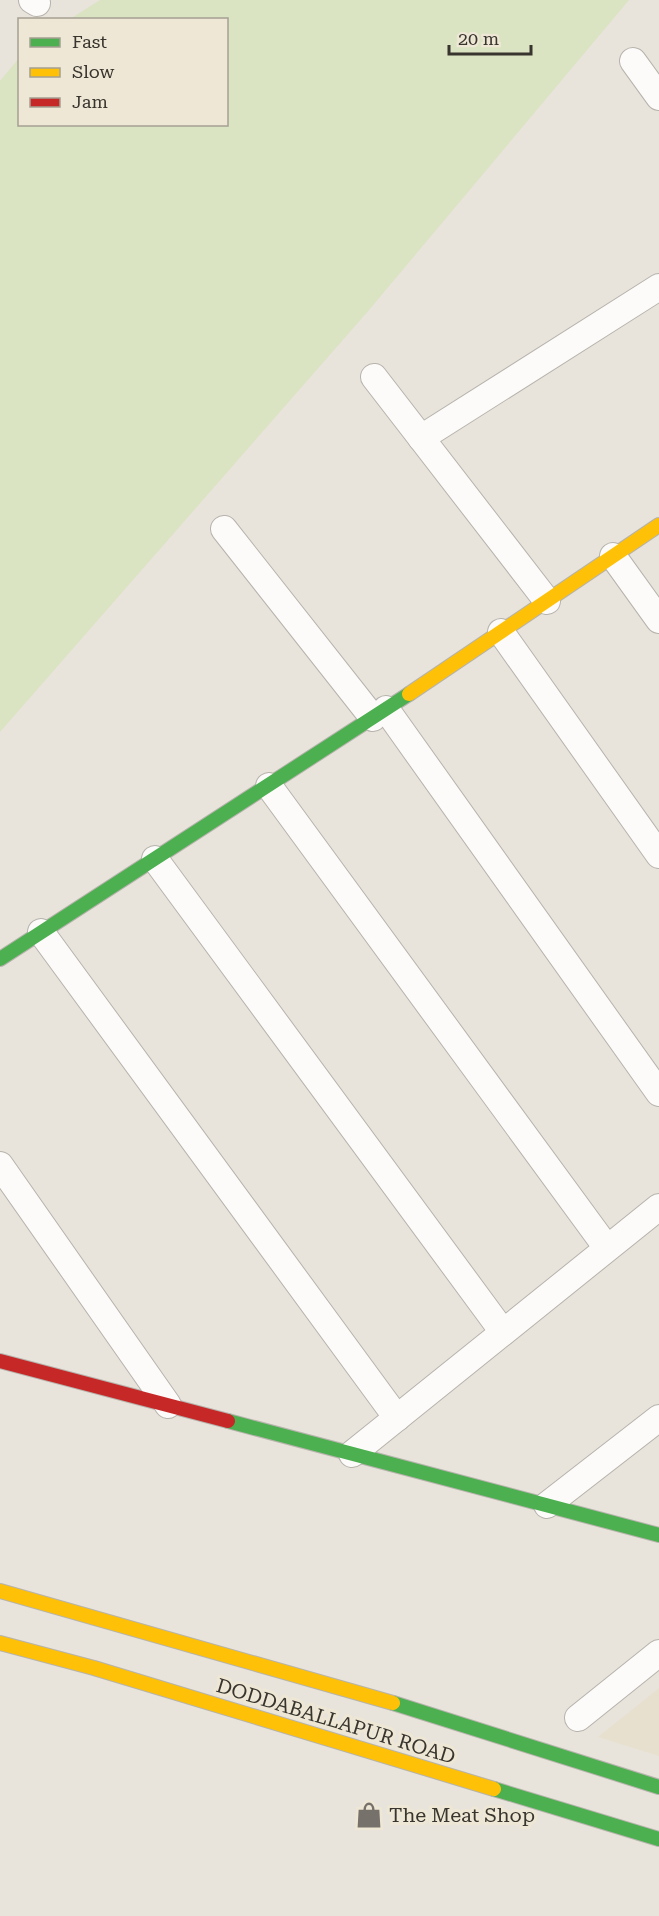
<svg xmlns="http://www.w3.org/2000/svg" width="659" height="1916" font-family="'Roboto Serif',serif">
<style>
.built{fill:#e7e0ce}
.green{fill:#dae3c2}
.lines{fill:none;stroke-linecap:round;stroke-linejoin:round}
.street-casing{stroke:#b6b3ac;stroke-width:28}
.fast-casing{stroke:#b6b3ac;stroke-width:16}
.slow-casing{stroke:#b6b3ac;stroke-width:16}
.jam-casing{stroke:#b6b3ac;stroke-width:16}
.street{stroke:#fcfbfa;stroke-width:26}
.fast{stroke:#4caf50;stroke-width:14}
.slow{stroke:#ffc107;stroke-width:14}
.jam{stroke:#c62828;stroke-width:14}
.labels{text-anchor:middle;stroke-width:6;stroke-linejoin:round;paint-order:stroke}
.street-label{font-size:20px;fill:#38352e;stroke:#eee7d5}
.poi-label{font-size:20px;fill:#38352e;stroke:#eee7d5;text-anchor:start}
</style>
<rect width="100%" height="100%" fill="#e8e4db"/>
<polygon class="built" points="659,1688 659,1756 598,1737"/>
<polygon class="green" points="100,0 629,0 369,310 0,732 0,81 19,58 20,124 226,124 226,20 70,19"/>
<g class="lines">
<g class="street-casing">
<g id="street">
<polyline points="32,0 37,3"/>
<polyline points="633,61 659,97"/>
<polyline points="374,377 547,601"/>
<polyline points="421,438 659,287"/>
<polyline points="224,529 373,718"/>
<polyline points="613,556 659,620"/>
<polyline points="501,632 659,855"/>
<polyline points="386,709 659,1093"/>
<polyline points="269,786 607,1248"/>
<polyline points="155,859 503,1332"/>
<polyline points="41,932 397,1418"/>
<polyline points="0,1165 168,1405"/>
<polyline points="352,1454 659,1207"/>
<polyline points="547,1505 659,1418"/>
<polyline points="578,1718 659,1653"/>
</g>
</g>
<g class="fast-casing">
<g id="fast">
<polyline points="0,959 409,694"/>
<polyline points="228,1421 659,1535"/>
<polyline points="393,1703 659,1787"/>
<polyline points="494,1789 659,1839"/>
</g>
</g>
<g class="slow-casing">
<g id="slow">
<polyline points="409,694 659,525"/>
<polyline points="0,1591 393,1703"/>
<polyline points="0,1643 94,1668 494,1789"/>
</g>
</g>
<g class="jam-casing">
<polyline id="jam" points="0,1361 228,1421"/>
</g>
<use href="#street" class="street"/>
<use href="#fast" class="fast"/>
<use href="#slow" class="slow"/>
<use href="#jam" class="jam"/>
</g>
<defs>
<g id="shop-bare" transform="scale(2.07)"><path d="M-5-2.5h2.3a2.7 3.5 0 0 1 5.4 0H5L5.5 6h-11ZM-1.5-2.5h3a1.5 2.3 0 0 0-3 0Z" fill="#76726b" stroke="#eee7d5" stroke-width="2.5" paint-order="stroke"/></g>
</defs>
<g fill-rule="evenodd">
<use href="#shop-bare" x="369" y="1815"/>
</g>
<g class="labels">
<g class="street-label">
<text transform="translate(336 1721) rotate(17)" y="7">DODDABALLAPUR ROAD</text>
</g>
<g class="poi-label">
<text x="389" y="1822">The Meat Shop</text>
</g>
</g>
<rect x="18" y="18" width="210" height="108" fill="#eee7d5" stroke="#a5a092" stroke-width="1.5"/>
<rect x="30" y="38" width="30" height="9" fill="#4caf50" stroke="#a5a092" stroke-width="1.5"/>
<text x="72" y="48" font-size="18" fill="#38352e">Fast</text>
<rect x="30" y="68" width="30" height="9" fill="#ffc107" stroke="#a5a092" stroke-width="1.5"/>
<text x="72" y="78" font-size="18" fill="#38352e">Slow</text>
<rect x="30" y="98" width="30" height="9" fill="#c62828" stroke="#a5a092" stroke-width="1.5"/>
<text x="72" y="108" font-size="18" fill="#38352e">Jam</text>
<path d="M449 45v9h82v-9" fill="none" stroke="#38352e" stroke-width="3"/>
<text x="458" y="45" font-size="18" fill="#38352e" stroke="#eee7d5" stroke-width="4.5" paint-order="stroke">20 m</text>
</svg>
